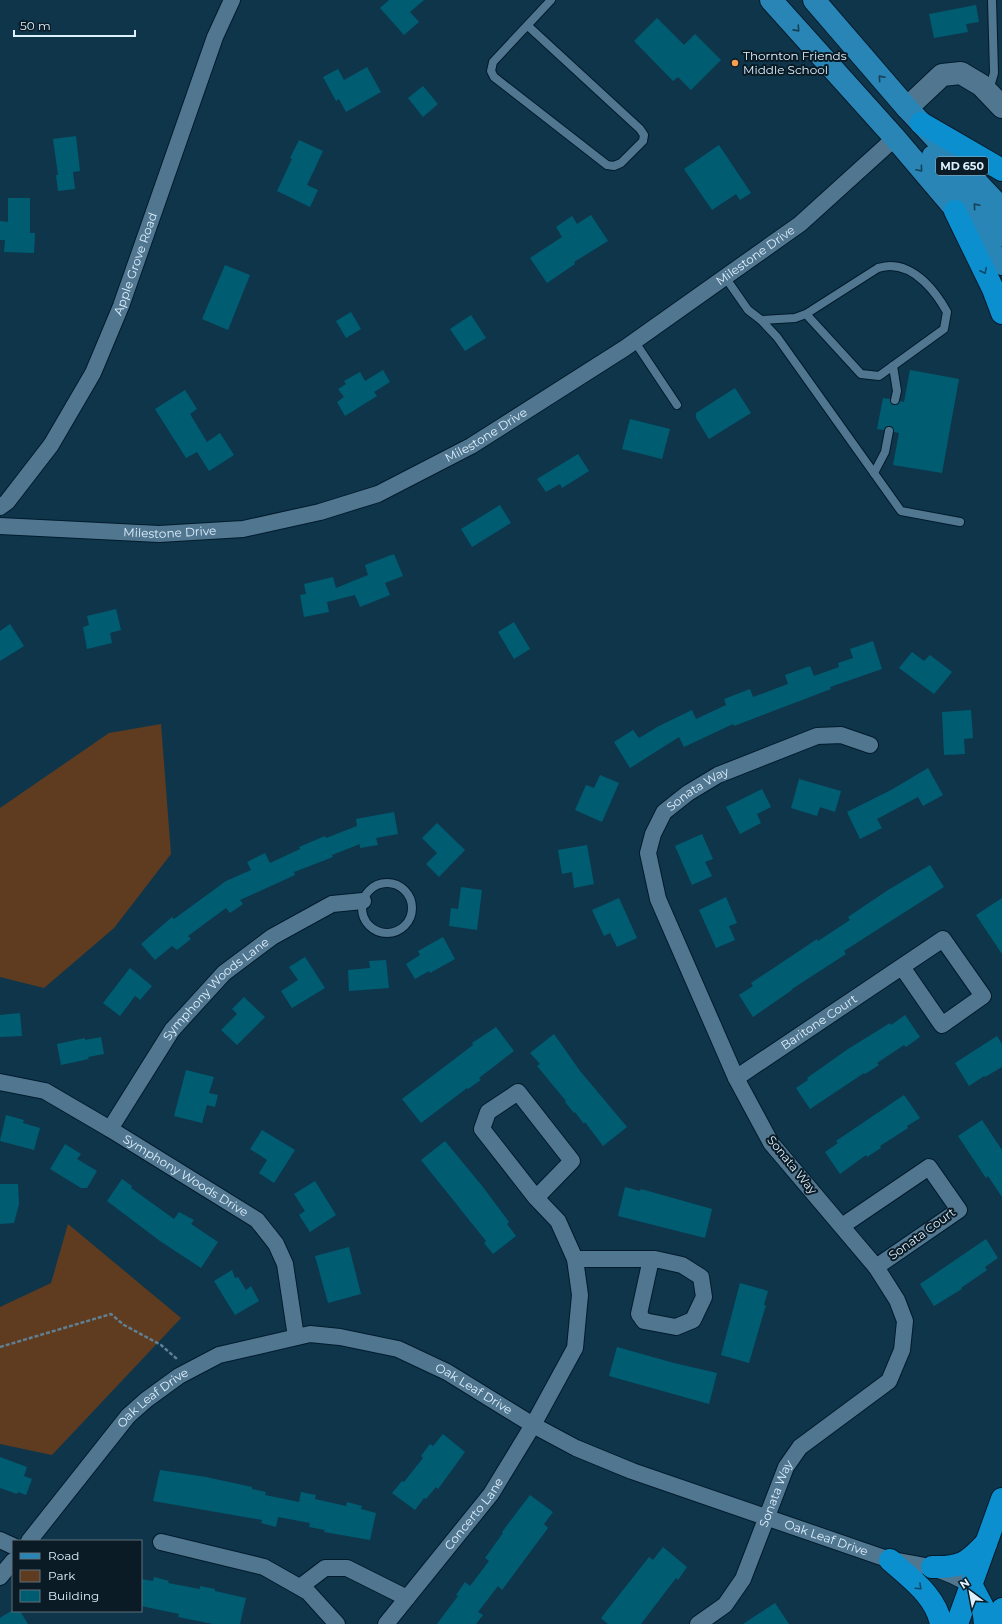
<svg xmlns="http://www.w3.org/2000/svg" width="1002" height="1624" font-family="Montserrat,sans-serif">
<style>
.green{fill:#5f3c1f}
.building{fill:#005d71}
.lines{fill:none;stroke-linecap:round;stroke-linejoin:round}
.lane-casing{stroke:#011b2c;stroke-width:10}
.street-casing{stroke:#011b2c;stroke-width:18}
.secondary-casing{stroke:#011b2c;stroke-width:24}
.primary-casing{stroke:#011b2c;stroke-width:24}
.highway-casing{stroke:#011b2c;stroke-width:24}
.path{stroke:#607f92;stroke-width:2.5;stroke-dasharray:4 2;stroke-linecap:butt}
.lane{stroke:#517690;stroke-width:8}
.street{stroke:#517690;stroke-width:16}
.secondary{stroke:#517690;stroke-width:22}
.primary{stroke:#2885b5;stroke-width:22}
.highway{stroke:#0c8fce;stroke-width:22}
.oneway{stroke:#154057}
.oneway2{stroke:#0b4969}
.poi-dot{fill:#fa9f50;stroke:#0b1b25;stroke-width:1.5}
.labels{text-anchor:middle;stroke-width:4;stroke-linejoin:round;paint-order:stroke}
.shield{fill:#0b1b25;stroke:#9db0bd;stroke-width:1}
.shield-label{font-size:11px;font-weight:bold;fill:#dcf0fe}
.poi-label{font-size:12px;fill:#dcf0fe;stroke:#0b1b25;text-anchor:start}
.street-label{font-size:12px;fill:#dcf0fe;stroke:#0b1b25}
</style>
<rect width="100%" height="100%" fill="#0f354b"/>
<g class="green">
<polygon points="161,724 171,854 114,928 44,988 0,977 0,808 109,733"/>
<polygon points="68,1224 181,1318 52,1455 0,1444 0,1307 51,1283"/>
</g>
<g class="building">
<polygon points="389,0 424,0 410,12 419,22 404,35 380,8"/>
<polygon points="976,5 979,22 966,24 968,32 934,38 929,14"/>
<polygon points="657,18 684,45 695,34 721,60 691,90 678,77 673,81 634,41"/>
<polygon points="367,67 381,92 346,112 339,99 336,101 323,77 338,69 344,80"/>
<polygon points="423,86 438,104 423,117 408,98"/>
<polygon points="76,136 80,171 73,172 75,189 58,191 56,175 58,175 53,139"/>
<polygon points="299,140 323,151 307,185 318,190 310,207 277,191 292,159 290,158"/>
<polygon points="719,145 751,193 740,200 736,194 712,210 684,169"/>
<polygon points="8,198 30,198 30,233 35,233 34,253 4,252 5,240 0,240 0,221 8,222"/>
<polygon points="591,215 608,241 574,262 575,264 547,283 530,258 562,237 556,227 572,216 577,224"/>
<polygon points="225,265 250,275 228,330 202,319"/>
<polygon points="351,312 361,329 346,338 336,321"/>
<polygon points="471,315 486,338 465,351 450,329"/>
<polygon points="383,370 390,382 374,392 377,396 345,416 337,402 344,397 338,389 346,384 344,381 360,372 365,381"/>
<polygon points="910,370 959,379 942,473 893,465 899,433 894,432 893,427 890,426 885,427 884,430 877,429 883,398 890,399 891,404 894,405 899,404 900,401 904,402"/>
<polygon points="735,388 751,413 709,439 696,418 696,413"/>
<polygon points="185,390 197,409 190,414 207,442 220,433 234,455 209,471 197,452 186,458 155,409"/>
<polygon points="630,419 670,429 662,459 622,449"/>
<polygon points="578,454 589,471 562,488 560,484 546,492 537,479"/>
<polygon points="500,505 511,523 472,547 461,529"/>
<polygon points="394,554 403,576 385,583 390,595 360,607 355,595 327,602 329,612 304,617 300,595 306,594 304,584 333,577 336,588 368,575 365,565"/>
<polygon points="116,609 121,630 110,633 112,643 87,649 83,627 89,625 87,616"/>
<polygon points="514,622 530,649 514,659 498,632"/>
<polygon points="10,624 24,646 0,661 0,631"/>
<polygon points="873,641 882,669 830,687 831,689 734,726 733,724 684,747 679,737 630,768 614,742 633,730 639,738 659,726 692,710 696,719 726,705 724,699 750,689 753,697 788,684 785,675 810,666 814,676 839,667 838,663 853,658 850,649"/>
<polygon points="912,652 924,661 930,655 952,672 934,694 899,668"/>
<polygon points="971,710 973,738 964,739 965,754 944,755 942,712"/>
<polygon points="928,768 943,795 923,806 918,797 877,819 882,828 860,839 847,812 891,790"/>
<polygon points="600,775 619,783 602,822 575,810 586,785 594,788"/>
<polygon points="799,779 841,791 835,812 820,807 817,816 791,808"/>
<polygon points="762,789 771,807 757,814 761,823 740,834 726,807"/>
<polygon points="394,812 398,834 376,838 378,845 360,848 360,844 332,855 333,857 294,872 295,875 240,900 243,904 230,913 226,908 188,936 191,939 177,950 172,946 155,960 141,944 172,917 174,919 226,881 251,870 247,862 265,853 270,863 300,849 299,847 325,836 326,838 357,826 356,819"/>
<polygon points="437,823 465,850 439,877 426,864 437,853 422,838"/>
<polygon points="702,834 713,859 705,862 712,876 692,885 675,846"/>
<polygon points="587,845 594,884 574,888 572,872 562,874 558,850"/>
<polygon points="930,865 944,887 844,951 846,954 792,989 792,990 753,1017 739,995 753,986 751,983 817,939 818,941 850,920 848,917 888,890"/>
<polygon points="461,887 482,890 477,930 449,926 451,908 458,909"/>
<polygon points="726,897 737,923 729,926 735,940 716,948 699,910"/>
<polygon points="619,898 637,938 617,947 610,933 604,936 592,910"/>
<polygon points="1002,898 1002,954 976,915"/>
<polygon points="443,937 455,959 430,973 429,971 415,979 406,964 420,955 418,951"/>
<polygon points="305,957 325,988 292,1008 281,991 298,980 289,967"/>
<polygon points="386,960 389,988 349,991 348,970 370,968 369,961"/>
<polygon points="130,968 152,986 140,1000 135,996 120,1016 103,1003"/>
<polygon points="244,997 265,1017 237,1045 221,1030 237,1014 232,1009"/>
<polygon points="20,1013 22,1036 0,1037 0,1015"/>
<polygon points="905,1015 920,1037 906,1047 904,1045 877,1063 879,1065 865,1074 864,1073 810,1109 796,1088 808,1080 807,1078 848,1049 890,1023 891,1025"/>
<polygon points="496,1027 514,1051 479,1078 481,1080 468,1089 467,1088 421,1123 402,1099 473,1045 472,1043"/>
<polygon points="554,1034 580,1071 627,1127 603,1146 585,1122 584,1124 575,1112 574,1113 565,1102 566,1101 537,1066 540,1064 530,1053"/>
<polygon points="997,1036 1002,1044 1002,1067 985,1077 984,1076 969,1086 955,1063"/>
<polygon points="101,1037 104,1054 88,1057 89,1059 61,1065 57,1044 85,1038 85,1040"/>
<polygon points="186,1070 214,1077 209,1093 218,1095 215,1107 207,1105 202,1123 174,1116"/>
<polygon points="904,1095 920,1118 907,1126 908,1128 880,1146 881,1148 867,1157 866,1155 840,1174 825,1152 838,1143 836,1141"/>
<polygon points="6,1115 24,1120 23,1123 40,1128 34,1150 0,1141"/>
<polygon points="982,1120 1002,1150 1002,1197 988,1176 986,1178 958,1136"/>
<polygon points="262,1130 295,1150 274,1183 259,1173 267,1160 250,1149"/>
<polygon points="445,1141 483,1187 509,1222 507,1224 516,1236 493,1254 484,1243 486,1241 421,1160"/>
<polygon points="65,1144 81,1154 77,1159 97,1171 87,1188 81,1188 50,1169"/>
<polygon points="122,1179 132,1186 131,1188 174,1219 179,1212 194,1220 191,1224 218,1242 201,1268 160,1241 107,1201"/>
<polygon points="315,1181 336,1215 310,1232 299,1215 305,1211 294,1194"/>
<polygon points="0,1184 18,1184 19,1204 14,1223 0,1224"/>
<polygon points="625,1187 640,1191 641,1189 712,1209 705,1238 618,1216"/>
<polygon points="986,1239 998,1258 985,1267 987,1270 961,1288 962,1289 934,1306 920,1284"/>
<polygon points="349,1247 361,1294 328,1303 315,1256"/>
<polygon points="232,1270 235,1278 238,1277 246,1290 251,1286 259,1301 235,1315 214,1281"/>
<polygon points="740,1283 768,1291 764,1305 766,1305 749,1363 721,1355"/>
<polygon points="617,1347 674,1363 717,1373 709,1404 609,1376"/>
<polygon points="443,1434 465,1452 438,1489 436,1487 426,1499 424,1498 415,1510 392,1493 402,1481 404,1482 423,1458 421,1456 430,1444 433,1446"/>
<polygon points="0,1457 27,1467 24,1476 32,1479 26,1495 18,1492 17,1494 0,1488"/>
<polygon points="160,1470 206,1477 252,1487 252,1489 266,1492 265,1495 299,1502 301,1492 316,1495 315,1499 346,1506 347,1502 362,1506 361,1509 376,1513 370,1540 324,1532 325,1530 309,1527 310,1523 278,1517 276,1527 261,1523 262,1520 153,1501"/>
<polygon points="530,1495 553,1512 544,1524 548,1528 502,1590 498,1586 478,1612 483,1615 476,1624 437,1624 458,1596 456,1595 465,1582 470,1586 489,1561 485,1558 503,1533 502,1532"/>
<polygon points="663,1547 687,1567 678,1580 676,1578 641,1624 608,1624 601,1618 649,1557 653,1560"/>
<polygon points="154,1577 169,1581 168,1583 200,1589 200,1586 215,1589 215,1591 246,1598 240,1624 213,1624 178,1617 179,1614 141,1606 141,1579 153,1581"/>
<polygon points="775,1603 789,1624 743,1624"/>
<polygon points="11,1611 20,1611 28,1624 0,1624 0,1618"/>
</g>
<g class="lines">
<g class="lane-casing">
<g id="lane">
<polyline points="528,26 640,129 644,135 643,141 621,163 614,166 607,165 494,77 491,71 493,62 551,0"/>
<polyline points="989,90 994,73 992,0"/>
<path d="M725 277 748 310 761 320 795 318 806 314 878 268C882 267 886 266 890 266 916 266 936 292 947 312L944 329 879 376 861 374 806 314"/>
<polyline points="761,320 777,337 901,511 960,522"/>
<polyline points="635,342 677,405"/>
<polyline points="893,366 897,391 895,400"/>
<polyline points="874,473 885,452 889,431"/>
<circle cx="387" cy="908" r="25"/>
</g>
</g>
<g class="street-casing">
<g id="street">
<path id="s1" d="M0 507 7 502 51 445 93 373 121 306 215 37 232 0"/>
<path id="s2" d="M0 526 159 534 243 529 320 512 378 494 471 446 625 348 800 224 895 138"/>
<path id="s3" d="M736 1078 943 939 983 996 942 1025 902 967"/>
<path id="s4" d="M0 1082 45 1091 110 1129 257 1220 276 1244 285 1264 296 1337"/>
<path id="s5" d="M110 1129 172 1030 224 973 272 937 332 904 363 901"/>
<polyline points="842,1226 929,1167 959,1210 876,1267"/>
<polyline points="575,1259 655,1259 682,1265 701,1277 704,1297 693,1320 676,1327 644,1321 639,1314 651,1259"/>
<polyline points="0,1540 13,1546"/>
<path id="s6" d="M29 1541 128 1416 146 1400 179 1376 219 1355 310 1334 340 1337 398 1349 447 1372 533 1425 576 1448 632 1471 890 1560C922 1565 944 1568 972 1586"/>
<polyline points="161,1542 264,1567 308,1592 337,1624"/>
<polyline points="0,1577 13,1561"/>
<polyline points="300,1587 325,1568 347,1568 407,1598"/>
<path id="s7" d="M386 1624 491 1494 533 1425 575 1348 580 1295 575 1259 558 1221 536 1198 482 1129 488 1112 518 1092 572 1161 536 1198"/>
<path id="s8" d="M698 1624 725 1605 743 1579 786 1467 800 1447 889 1381 902 1350 905 1321 897 1300 876 1267 771 1143 736 1078 658 899 648 853 653 834 664 812 688 793 718 775 817 736 841 735 870 745"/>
</g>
</g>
<g class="secondary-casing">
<polyline id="secondary" points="907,108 942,75 961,73 981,85 1002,107"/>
</g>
<g class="primary-casing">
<g id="primary">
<polyline points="771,0 895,138 1002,264"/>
<polyline points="814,0 907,108 1002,209"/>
<polyline points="933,156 1002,235"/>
</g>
</g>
<g class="highway-casing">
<g id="highway">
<polyline points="921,123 1002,170"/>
<polyline points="955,211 993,289 1002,313"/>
<path d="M890 1560C910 1578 936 1596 941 1624"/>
<path d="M932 1567C961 1568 967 1563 986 1543"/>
<polyline points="972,1586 983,1607 985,1624"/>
<polyline points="957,1624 1002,1499"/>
<polyline points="996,1624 1002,1609"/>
</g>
</g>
<polyline class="path" points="0,1347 111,1314 124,1325 161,1345 177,1359"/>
<use href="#lane" class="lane"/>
<use href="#street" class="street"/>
<use href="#secondary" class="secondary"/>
<use href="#primary" class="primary"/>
<use href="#highway" class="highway"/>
</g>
<defs><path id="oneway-chevron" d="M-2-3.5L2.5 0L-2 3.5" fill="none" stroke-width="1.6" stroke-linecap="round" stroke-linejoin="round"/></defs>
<g class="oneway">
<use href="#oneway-chevron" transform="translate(797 29) rotate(48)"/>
<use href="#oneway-chevron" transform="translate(881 78) rotate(-131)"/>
<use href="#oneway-chevron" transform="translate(920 169) rotate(50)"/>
<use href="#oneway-chevron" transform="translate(976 206) rotate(-131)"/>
</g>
<g class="oneway2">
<use href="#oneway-chevron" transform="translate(984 271) rotate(64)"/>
<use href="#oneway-chevron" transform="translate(919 1587) rotate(43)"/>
</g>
<circle class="poi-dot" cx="735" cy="63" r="4"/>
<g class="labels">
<rect class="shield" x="936" y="157" width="52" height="18" rx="3"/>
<g class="shield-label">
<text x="962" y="170">MD 650</text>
</g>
<g class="poi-label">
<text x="743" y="60">Thornton Friends<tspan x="743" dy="14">Middle School</tspan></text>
</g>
<g class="street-label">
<text dy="4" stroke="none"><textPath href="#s2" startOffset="830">Milestone Drive</textPath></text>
<text dy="4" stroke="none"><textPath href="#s1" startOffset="281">Apple Grove Road</textPath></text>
<text dy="4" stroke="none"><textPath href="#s2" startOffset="506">Milestone Drive</textPath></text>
<text dy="4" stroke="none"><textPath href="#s2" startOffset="170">Milestone Drive</textPath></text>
<text dy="4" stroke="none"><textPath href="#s8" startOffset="1008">Sonata Way</textPath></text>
<text dy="4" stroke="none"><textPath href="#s5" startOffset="177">Symphony Woods Lane</textPath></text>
<text dy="4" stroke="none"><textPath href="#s3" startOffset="100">Baritone Court</textPath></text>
<text transform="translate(792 1165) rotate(51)" y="4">Sonata Way</text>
<text dy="4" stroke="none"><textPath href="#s4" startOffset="210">Symphony Woods Drive</textPath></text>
<text transform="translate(922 1234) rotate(-36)" y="4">Sonata Court</text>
<text dy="4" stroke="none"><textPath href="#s6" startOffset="538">Oak Leaf Drive</textPath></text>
<text dy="4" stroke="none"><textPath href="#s6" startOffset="190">Oak Leaf Drive</textPath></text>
<text dy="4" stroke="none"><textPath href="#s8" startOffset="156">Sonata Way</textPath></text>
<text dy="4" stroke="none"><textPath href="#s7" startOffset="141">Concerto Lane</textPath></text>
<text dy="4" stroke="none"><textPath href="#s6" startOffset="922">Oak Leaf Drive</textPath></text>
</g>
</g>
<rect x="12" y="1540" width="130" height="72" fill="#0b1b25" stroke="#5f707c"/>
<rect x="20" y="1553" width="20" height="6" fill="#2885b5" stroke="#5f707c"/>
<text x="48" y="1560" font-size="12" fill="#dcf0fe">Road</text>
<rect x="20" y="1570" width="20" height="12" fill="#5f3c1f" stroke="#5f707c"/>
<text x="48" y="1580" font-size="12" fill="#dcf0fe">Park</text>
<rect x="20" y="1590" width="20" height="12" fill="#005d71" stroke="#5f707c"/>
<text x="48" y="1600" font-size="12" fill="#dcf0fe">Building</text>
<g transform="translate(970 1592) rotate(328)" stroke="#0b1b25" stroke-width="3" paint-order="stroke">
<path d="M0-3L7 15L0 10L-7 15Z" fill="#dcf0fe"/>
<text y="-6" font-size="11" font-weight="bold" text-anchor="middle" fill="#dcf0fe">N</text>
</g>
<path d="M14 30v6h121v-6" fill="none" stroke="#dcf0fe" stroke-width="2"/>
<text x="20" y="30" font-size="12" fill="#dcf0fe" stroke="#0b1b25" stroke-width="3" paint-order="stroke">50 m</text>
</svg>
